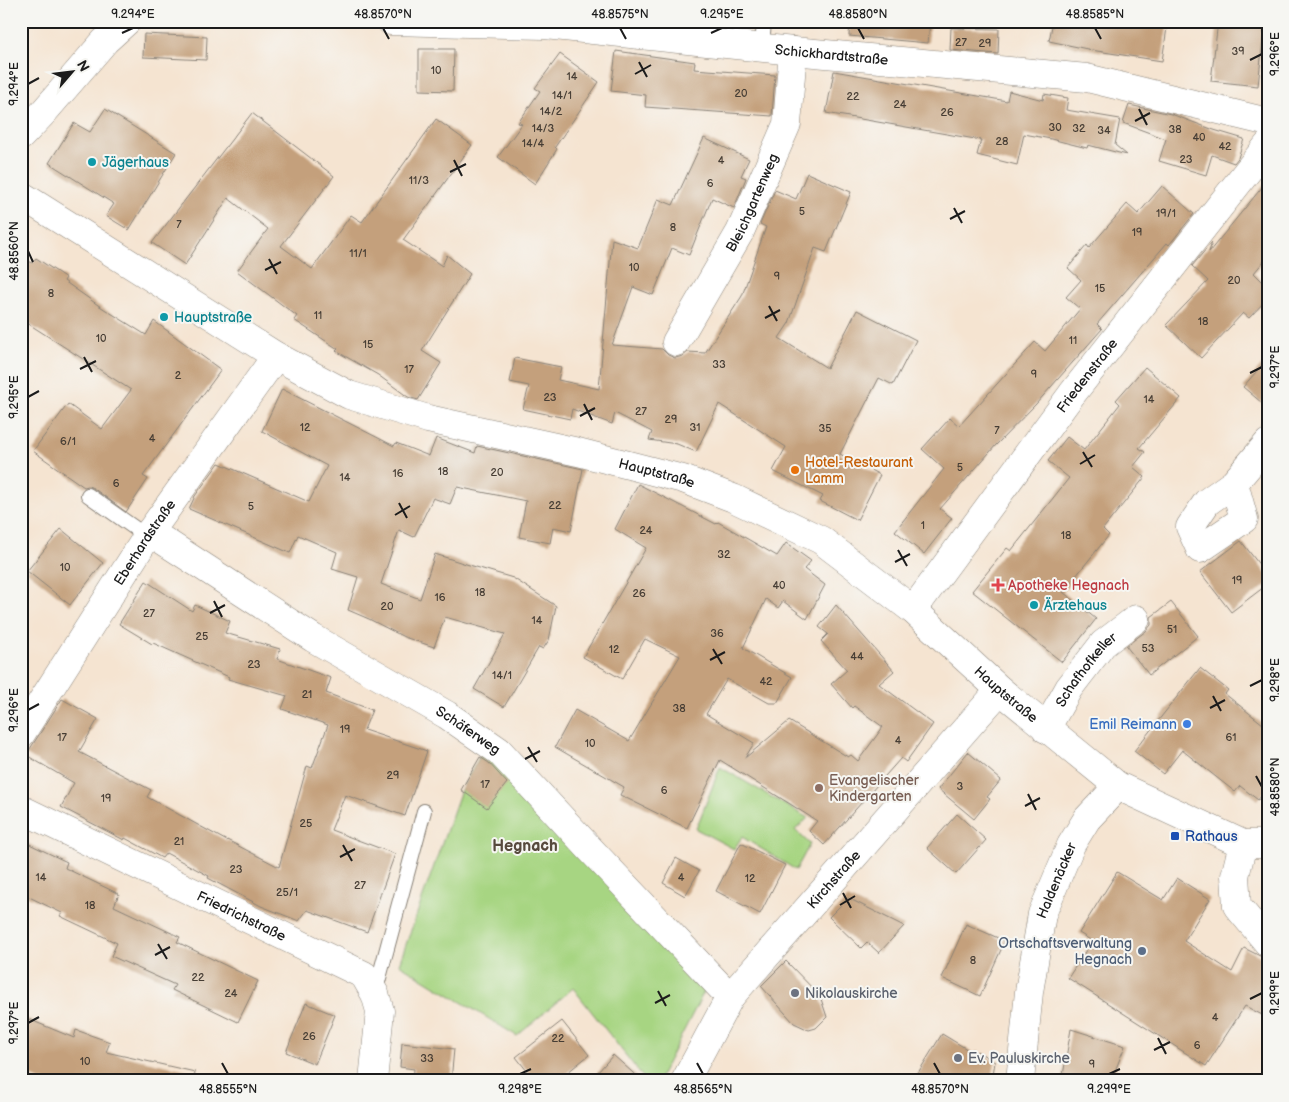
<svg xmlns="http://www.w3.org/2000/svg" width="1289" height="1102" font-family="'Balsamiq Sans',sans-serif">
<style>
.green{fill:#a7d582;stroke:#62784f}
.building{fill:#c4a07b}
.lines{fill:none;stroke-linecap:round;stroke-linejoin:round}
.lane-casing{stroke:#888076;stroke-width:16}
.street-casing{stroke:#888076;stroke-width:29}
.lane{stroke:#fff;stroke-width:14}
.street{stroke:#fff;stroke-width:28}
.ticks{fill:none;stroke:#1c1c1c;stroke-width:2}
.culture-dot{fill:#0f9aa8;stroke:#f6f6f2;stroke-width:2}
.food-dot{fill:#e8710a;stroke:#f6f6f2;stroke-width:2}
.health-dot{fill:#e0444e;stroke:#f6f6f2;stroke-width:2}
.shop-dot{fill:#3f7fe0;stroke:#f6f6f2;stroke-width:2}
.education-dot{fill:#8d6e63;stroke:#f6f6f2;stroke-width:2}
.transit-dot{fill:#1a4fb4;stroke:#f6f6f2;stroke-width:2}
.service-dot{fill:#5c6f8a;stroke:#f6f6f2;stroke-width:2}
.worship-dot{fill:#6b7280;stroke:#f6f6f2;stroke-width:2}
.labels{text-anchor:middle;stroke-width:4;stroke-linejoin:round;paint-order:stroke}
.number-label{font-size:11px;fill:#463d34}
.street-label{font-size:14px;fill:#1c1c1c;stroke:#f6f6f2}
.culture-label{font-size:14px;fill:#0d838f;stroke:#f6f6f2;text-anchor:start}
.food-label{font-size:14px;fill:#c56008;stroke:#f6f6f2;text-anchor:start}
.health-label{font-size:14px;fill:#be3a42;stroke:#f6f6f2;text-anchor:start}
.shop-label{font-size:14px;fill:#366cbe;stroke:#f6f6f2;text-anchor:end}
.education-label{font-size:14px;fill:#785e54;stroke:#f6f6f2;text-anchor:start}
.transit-label{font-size:14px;fill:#164399;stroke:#f6f6f2;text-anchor:start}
.service-label{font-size:14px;fill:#4e5e75;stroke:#f6f6f2;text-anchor:end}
.worship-label{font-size:14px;fill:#5b616d;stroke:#f6f6f2;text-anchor:start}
.quarter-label{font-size:16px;font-weight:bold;fill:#574a3d;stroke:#f6f6f2}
.neatline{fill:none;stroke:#1c1c1c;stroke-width:2}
.ticks-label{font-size:12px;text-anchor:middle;fill:#1c1c1c}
</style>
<rect width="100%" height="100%" fill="#f6f6f2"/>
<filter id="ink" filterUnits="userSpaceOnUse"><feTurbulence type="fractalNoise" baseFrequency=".02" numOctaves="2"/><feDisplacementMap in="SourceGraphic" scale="10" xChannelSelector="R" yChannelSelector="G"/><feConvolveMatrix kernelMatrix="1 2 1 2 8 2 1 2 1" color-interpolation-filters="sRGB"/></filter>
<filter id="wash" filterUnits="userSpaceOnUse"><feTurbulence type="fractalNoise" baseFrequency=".0096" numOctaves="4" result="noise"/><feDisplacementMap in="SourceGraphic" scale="20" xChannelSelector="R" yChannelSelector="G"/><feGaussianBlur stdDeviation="1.12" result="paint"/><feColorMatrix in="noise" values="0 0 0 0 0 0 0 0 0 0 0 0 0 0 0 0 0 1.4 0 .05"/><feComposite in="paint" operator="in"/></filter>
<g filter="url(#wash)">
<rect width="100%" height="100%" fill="#f5e4d1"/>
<g class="green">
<polygon points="480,756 501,757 707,986 658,1081 646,1081 573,988 517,1036 399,964 461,790"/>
<polygon points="720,767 808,818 795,830 810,844 796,870 742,837 734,849 696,829"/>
</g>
<g id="blocks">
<g class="building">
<polygon points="850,21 930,21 928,43 849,36"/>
<polygon points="1053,21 1168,21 1162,61 1097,51 1049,41"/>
<polygon points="1218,21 1265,21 1258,86 1211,81"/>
<polygon points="951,28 999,29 998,54 950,50"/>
<polygon points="144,34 207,37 206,60 143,57"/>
<polygon points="419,49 454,49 453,91 419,90"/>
<polygon points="616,51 695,62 694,69 775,75 772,116 645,107 646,95 611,91"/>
<polygon points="560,54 599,82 555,147 557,149 535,184 498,157 522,124 518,123 540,91 535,88"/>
<polygon points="834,71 1007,101 1009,91 1043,100 1044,94 1068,98 1066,110 1120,119 1115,145 1127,155 1088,145 1087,148 1051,139 1024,134 1017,165 977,155 981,140 826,113"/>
<polygon points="1129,105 1171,114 1214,130 1244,139 1238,158 1234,163 1212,155 1206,175 1159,161 1166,139 1123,123"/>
<polygon points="105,109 176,153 129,230 106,216 114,204 49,163 74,123 90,132"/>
<polygon points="252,113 334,176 281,246 312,269 351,215 362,222 436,119 472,145 403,240 442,266 447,255 470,274 422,351 441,363 418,400 408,397 378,375 336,351 338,349 294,320 297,316 237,271 268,229 228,198 185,265 152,243"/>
<polygon points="704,138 749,159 741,176 746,178 734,208 712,198 689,255 672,248 653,295 633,287 612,345 662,349 668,355 675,358 683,356 688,352 705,353 742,296 766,227 760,224 775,190 796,199 807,173 851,192 826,252 815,248 789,323 779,338 827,368 857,310 916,340 893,385 879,378 840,454 880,475 857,520 820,501 823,496 773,471 786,447 719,404 696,452 677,444 649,440 652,432 615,413 612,424 572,409 570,419 523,409 529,386 510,382 515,358 561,367 558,380 599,389 612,239 638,248 658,199 673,205"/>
<polygon points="1268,180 1268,256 1254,273 1268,287 1268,298 1249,318 1243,313 1201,358 1166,325 1208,281 1192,266 1212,242 1209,252"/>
<polygon points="1162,186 1194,214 1169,245 1167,243 1097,324 1102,329 1036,404 996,445 940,509 952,518 924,554 895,531 944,469 922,449 950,418 959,426 1035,342 1045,351 1080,309 1066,297 1081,280 1068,268 1087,245 1089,248 1127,204 1138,214"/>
<polygon points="21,256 32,263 36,258 66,278 64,281 98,305 146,335 154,321 221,370 143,476 148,479 126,512 93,488 88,486 84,487 33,451 68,404 102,429 131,390 21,319"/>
<polygon points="1268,358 1268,408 1243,387"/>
<polygon points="1145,367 1181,398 1139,448 1145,452 1133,467 1145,477 1103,529 1109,535 1063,592 1096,619 1062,662 972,591 1007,548 1011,551 1069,478 1048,461 1067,437 1084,450 1120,404 1116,400"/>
<polygon points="282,389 394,446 396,443 429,456 436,438 475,453 477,446 583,469 571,531 553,527 550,543 519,537 526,501 457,487 450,504 433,498 414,537 399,530 381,584 420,599 435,554 466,564 513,578 556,606 549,640 543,649 539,647 504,707 474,689 505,634 445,617 434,647 404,637 369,619 348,610 358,577 332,569 337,552 298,535 290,553 189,509 195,496 219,463 309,502 327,466 262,431"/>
<polygon points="638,484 716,524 718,522 777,556 786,543 811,561 804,569 825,585 807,619 783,601 778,608 766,599 743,648 792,677 777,703 769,703 727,679 706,714 754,743 745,758 789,721 848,757 851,755 858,761 883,727 854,706 852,708 831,684 847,670 821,641 828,634 819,627 836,605 894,671 879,684 933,724 906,762 901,758 824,845 809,831 817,821 720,760 687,828 620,795 624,787 555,747 575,710 629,741 680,656 645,639 622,679 583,657 646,548 615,529"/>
<polygon points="61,529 103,563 70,605 27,571"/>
<polygon points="1241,541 1268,576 1268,584 1231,612 1200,572"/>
<polygon points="146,581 192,611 195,605 230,621 225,633 280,649 277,659 331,678 326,693 372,710 364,730 427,751 405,816 345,795 331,830 395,854 367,932 307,910 299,921 261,906 208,878 209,876 166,853 162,858 125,838 124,840 61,807 74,783 26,755 62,699 98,719 79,752 151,790 147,797 227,841 227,840 279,867 307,766 312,768 328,725 282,709 287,696 228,679 229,677 153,643 152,644 119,624"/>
<polygon points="1171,602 1198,636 1149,675 1126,646 1146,631 1151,625 1151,617"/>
<polygon points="1200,668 1228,690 1225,694 1268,728 1268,787 1258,800 1240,786 1235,792 1182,750 1163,774 1134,751"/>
<polygon points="968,752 1001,780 987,797 990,799 974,819 938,789"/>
<polygon points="480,757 489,763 507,783 487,808 461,790"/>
<polygon points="957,814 986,840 956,874 927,848"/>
<polygon points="21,840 67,862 65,868 119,894 114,906 180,937 177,942 258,981 238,1022 172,990 175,985 111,956 117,943 60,916 62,913 21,893"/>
<polygon points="741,843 785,865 760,914 716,891"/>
<polygon points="676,858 699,871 685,896 663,883"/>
<polygon points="1117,872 1163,900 1177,878 1210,899 1184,941 1232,972 1244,948 1268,960 1268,1018 1245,1006 1206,1066 1068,978 1092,941 1079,933"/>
<polygon points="848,898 904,926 879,953 867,942 861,948 829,917"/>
<polygon points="966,924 1005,941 980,996 942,978"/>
<polygon points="786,961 820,996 827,1017 816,1028 809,1030 794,1023 761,986"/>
<polygon points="306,1003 335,1015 315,1064 286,1052"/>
<polygon points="21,1016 74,1038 76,1030 110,1042 106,1052 195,1072 194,1081 42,1081 21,1072"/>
<polygon points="562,1021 589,1055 557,1081 535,1081 516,1057"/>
<polygon points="1071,1029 1125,1046 1111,1081 1062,1081"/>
<polygon points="942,1034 975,1054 977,1051 995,1062 992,1081 913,1081"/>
<polygon points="402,1043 454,1049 451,1081 413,1081 414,1069 400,1067"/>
<polygon points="613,1055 642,1081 590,1081"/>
</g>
</g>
</g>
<g filter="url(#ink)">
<use href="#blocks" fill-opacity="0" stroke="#888076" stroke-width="1"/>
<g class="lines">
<g class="lane-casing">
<g id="lane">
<polyline points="762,48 764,21"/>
<polyline points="88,495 136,529 150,532"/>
<polyline points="375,993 424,811"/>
</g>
</g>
<g class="street-casing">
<g id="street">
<path id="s1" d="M391 21 545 25 793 51 1087 78 1268 122"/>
<polyline points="21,136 42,114 105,41 127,21"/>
<path id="s2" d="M21 195 276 356 349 395 428 419 578 452 683 479 733 498 821 540 913 610 1000 690 1118 786 1243 844H1268"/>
<path id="s3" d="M676 342 740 232 787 124 793 51"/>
<polyline points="1234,483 1244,519 1200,549 1190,527 1207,502 1234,483 1268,443"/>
<path id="s4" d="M150 532 313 638 447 715 499 751 590 849 730 997"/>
<path id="s5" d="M913 610 1072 394 1268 145"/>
<path id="s6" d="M1046 729 1069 688 1103 644 1136 619"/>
<path id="s7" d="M21 734 150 532 276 356"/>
<path id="s8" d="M21 809 364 975 375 994 380 1011 373 1081"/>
<polyline points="1243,844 1235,876 1237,906 1268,943"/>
<path id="s9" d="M685 1081 730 997 1000 690"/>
<path id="s10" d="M1020 1081 1029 992 1042 914 1071 845 1087 819 1118 786"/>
</g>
</g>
<use href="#lane" class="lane"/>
<use href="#street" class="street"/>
</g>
</g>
<path class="ticks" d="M383 28 389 39M620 28 626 39M858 28 864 39M1095 28 1101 39M122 33 133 28M711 33 722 28M1250 60 1262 54M639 62 647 77M635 74 651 65M28 84 39 78M1139 109 1147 125M1135 121 1150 113M454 160 462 176M450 172 466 164M954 208 962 223M950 219 965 211M28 251 33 262M269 259 277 274M265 270 281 262M769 306 777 321M765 318 780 310M84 357 92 372M80 369 96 361M1250 373 1262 367M28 397 39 391M584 404 592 420M580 416 595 408M1083 452 1092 467M1080 464 1095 455M399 503 407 518M395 515 410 506M898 550 907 566M895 562 910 554M214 601 222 617M210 613 225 605M713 649 722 664M710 660 725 652M1250 686 1262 680M1213 696 1221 711M1210 708 1225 700M28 710 39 704M528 747 537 762M525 759 540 751M1256 776 1262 787M1028 794 1036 810M1025 806 1040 798M343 845 352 861M340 857 355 849M843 893 851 908M840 905 855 896M158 944 167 959M155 955 170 947M658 991 666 1006M1250 999 1262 993M655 1003 670 995M28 1023 39 1017M1158 1038 1166 1054M1154 1050 1170 1042M222 1063 228 1074M697 1063 703 1074M934 1063 940 1074M520 1074 531 1069M1109 1074 1120 1069"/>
<g class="culture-dot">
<circle cx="92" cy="162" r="5"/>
<circle cx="164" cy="317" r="5"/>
<circle cx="1034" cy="605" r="5"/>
</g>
<circle class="food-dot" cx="795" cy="470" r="5"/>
<path class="health-dot" d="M995.5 577.5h5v5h5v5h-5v5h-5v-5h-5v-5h5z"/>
<circle class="shop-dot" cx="1187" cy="724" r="5"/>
<circle class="education-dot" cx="819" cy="788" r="5"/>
<rect class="transit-dot" x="1170" y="831" width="10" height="10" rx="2.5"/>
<circle class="service-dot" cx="1142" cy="951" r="5"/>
<g class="worship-dot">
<circle cx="795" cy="993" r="5"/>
<circle cx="958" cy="1058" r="5"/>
</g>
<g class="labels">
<g class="number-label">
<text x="961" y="46">27</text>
<text x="985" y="47">29</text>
<text x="1238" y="55">39</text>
<text x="436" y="74">10</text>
<text x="572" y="80">14</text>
<text x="741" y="97">20</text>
<text x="562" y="99">14/1</text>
<text x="853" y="100">22</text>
<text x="900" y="108">24</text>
<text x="551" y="115">14/2</text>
<text x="947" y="116">26</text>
<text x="1055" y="131">30</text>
<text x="543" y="132">14/3</text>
<text x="1079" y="132">32</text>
<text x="1175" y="133">38</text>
<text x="1104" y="134">34</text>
<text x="1199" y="141">40</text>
<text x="1002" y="145">28</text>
<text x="533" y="147">14/4</text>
<text x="1225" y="150">42</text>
<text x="1186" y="163">23</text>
<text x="721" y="164">4</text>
<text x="419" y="184">11/3</text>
<text x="710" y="187">6</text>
<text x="802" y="215">5</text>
<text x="1166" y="217">19/1</text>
<text x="179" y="228">7</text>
<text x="673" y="231">8</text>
<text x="1137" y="236">19</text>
<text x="358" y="257">11/1</text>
<text x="634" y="271">10</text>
<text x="777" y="280">9</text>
<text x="1234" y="284">20</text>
<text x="1100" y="292">15</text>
<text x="51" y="297">8</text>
<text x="318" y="319">11</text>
<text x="1203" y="325">18</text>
<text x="101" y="342">10</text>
<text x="1073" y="344">11</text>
<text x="368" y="348">15</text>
<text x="719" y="368">33</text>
<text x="409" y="373">17</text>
<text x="1034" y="378">9</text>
<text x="178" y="379">2</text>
<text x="550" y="401">23</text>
<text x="1149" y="403">14</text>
<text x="641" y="415">27</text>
<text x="671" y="423">29</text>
<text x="305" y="431">12</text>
<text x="695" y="431">31</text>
<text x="825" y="432">35</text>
<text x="997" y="434">7</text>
<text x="152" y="442">4</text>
<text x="68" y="445">6/1</text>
<text x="960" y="471">5</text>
<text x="443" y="475">18</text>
<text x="497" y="476">20</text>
<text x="398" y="477">16</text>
<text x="345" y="481">14</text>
<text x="116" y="487">6</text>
<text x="555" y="509">22</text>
<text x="251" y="510">5</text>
<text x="923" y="529">1</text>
<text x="646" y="534">24</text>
<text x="1066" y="539">18</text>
<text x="724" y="558">32</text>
<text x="65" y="571">10</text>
<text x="1237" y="584">19</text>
<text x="779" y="589">40</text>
<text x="480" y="596">18</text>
<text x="639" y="597">26</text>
<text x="440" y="601">16</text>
<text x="387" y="610">20</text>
<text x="149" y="617">27</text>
<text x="537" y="624">14</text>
<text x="1172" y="633">51</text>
<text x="717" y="637">36</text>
<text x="202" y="640">25</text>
<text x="1148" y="652">53</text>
<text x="614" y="653">12</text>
<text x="857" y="660">44</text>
<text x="254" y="668">23</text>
<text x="502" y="679">14/1</text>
<text x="766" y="685">42</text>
<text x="307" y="698">21</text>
<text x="679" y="712">38</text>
<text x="345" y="733">19</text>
<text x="62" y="741">17</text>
<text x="1231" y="741">61</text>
<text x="898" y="744">4</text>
<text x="590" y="747">10</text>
<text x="393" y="779">29</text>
<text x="485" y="788">17</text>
<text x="960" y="790">3</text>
<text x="664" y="794">6</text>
<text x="106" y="802">19</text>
<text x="306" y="827">25</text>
<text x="179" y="845">21</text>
<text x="236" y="873">23</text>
<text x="41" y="881">14</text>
<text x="681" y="881">4</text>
<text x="750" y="882">12</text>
<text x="360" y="889">27</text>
<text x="287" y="896">25/1</text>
<text x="90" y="909">18</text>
<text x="973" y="964">8</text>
<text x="198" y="981">22</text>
<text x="231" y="997">24</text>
<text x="1215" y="1021">4</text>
<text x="309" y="1040">26</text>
<text x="558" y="1042">22</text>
<text x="1197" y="1049">6</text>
<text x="427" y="1062">33</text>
<text x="85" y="1065">10</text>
<text x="1092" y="1068">9</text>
</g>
<g class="street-label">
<text dy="5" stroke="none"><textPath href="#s1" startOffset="442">Schickhardtstraße</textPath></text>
<text dy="5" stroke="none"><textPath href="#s3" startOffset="159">Bleichgartenweg</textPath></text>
<text dy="5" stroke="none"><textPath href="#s5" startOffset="292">Friedenstraße</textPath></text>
<text dy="5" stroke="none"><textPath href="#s2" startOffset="702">Hauptstraße</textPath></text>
<text dy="5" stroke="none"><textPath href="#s7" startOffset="228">Eberhardstraße</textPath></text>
<text dy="5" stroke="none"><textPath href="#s6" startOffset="72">Schafhofkeller</textPath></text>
<text dy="5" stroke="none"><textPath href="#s2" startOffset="1121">Hauptstraße</textPath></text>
<text dy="5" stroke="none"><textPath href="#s4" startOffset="375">Schäferweg</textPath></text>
<text dy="5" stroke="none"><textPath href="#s9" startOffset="252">Kirchstraße</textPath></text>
<text dy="5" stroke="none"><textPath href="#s10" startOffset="205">Haldenäcker</textPath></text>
<text dy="5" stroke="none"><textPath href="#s8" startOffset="245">Friedrichstraße</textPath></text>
</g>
<g class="culture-label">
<text x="102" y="167">Jägerhaus</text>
<text x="174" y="322">Hauptstraße</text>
<text x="1044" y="610">Ärztehaus</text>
</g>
<g class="food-label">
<text x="805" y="467">Hotel-Restaurant<tspan x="805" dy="16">Lamm</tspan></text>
</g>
<g class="health-label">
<text x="1008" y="590">Apotheke Hegnach</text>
</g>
<g class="shop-label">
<text x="1177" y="729">Emil Reimann</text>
</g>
<g class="education-label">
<text x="829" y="785">Evangelischer<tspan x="829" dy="16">Kindergarten</tspan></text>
</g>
<g class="transit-label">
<text x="1185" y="841">Rathaus</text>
</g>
<g class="service-label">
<text x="1132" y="948">Ortschaftsverwaltung<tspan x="1132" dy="16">Hegnach</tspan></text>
</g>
<g class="worship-label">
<text x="805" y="998">Nikolauskirche</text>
<text x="968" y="1063">Ev. Pauluskirche</text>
</g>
<g class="quarter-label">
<text x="525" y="851">Hegnach</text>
</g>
</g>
<rect width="1289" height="1102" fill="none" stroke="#f6f6f2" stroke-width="55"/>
<g transform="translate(72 72) rotate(62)" stroke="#f6f6f2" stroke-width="4" paint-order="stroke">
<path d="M0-4L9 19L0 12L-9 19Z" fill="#1c1c1c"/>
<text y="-8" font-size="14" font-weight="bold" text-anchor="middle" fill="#1c1c1c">N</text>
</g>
<rect x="28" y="28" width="1234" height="1046" class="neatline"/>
<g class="ticks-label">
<text x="133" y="18">9.294°E</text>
<text x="383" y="18">48.8570°N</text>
<text x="620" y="18">48.8575°N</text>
<text x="722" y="18">9.295°E</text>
<text x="858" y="18">48.8580°N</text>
<text x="1095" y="18">48.8585°N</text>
<text transform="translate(1275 54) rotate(-90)" y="4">9.296°E</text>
<text transform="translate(14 84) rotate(-90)" y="4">9.294°E</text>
<text transform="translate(14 251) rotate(-90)" y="4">48.8560°N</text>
<text transform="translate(1275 367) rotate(-90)" y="4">9.297°E</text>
<text transform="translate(14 397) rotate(-90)" y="4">9.295°E</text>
<text transform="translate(1275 680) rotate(-90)" y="4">9.298°E</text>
<text transform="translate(14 710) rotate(-90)" y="4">9.296°E</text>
<text transform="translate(1275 787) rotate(-90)" y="4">48.8580°N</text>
<text transform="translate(1275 993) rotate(-90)" y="4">9.299°E</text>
<text transform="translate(14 1023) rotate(-90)" y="4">9.297°E</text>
<text x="228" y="1093">48.8555°N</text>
<text x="520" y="1093">9.298°E</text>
<text x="703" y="1093">48.8565°N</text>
<text x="940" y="1093">48.8570°N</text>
<text x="1109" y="1093">9.299°E</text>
</g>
</svg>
